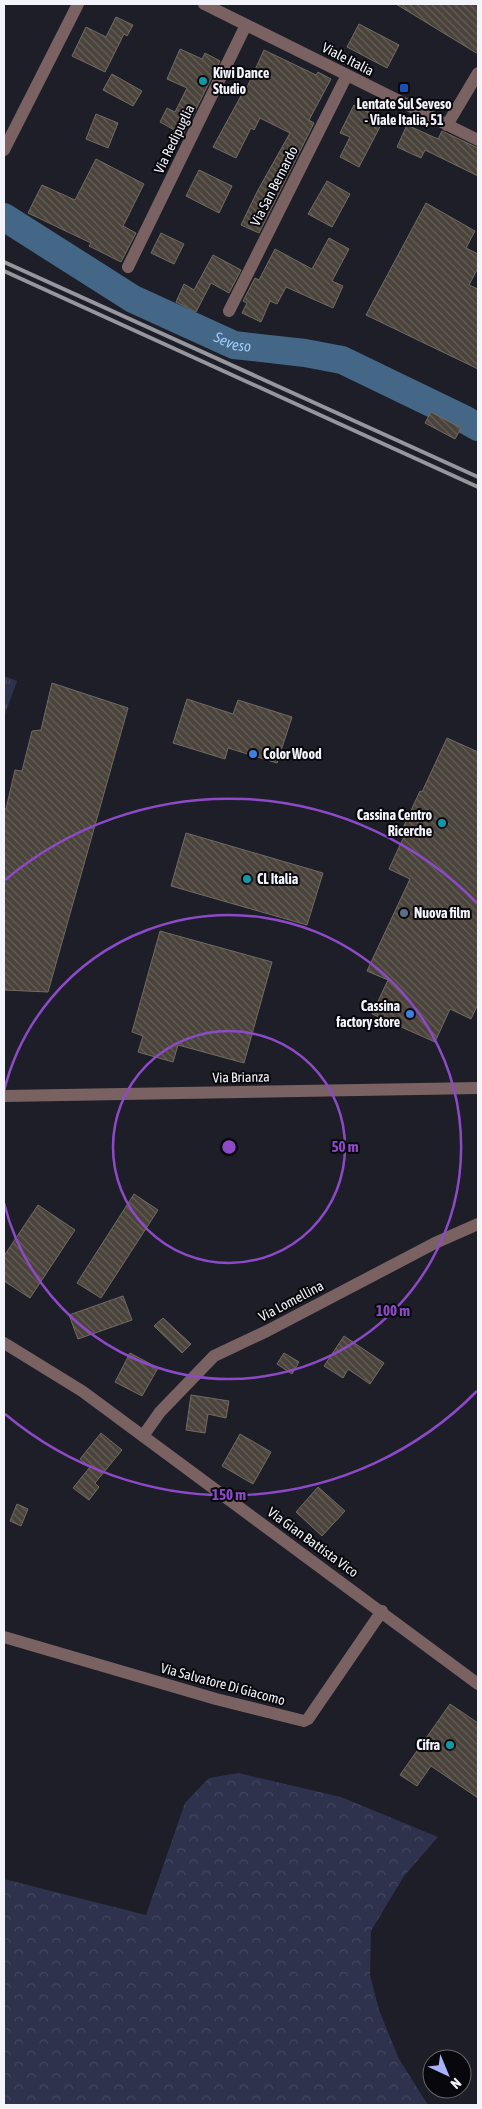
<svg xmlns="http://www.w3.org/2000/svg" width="482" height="2109" font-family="'Asap Condensed',sans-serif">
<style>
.grass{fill:url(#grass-tufts)}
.forest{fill:url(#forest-crowns)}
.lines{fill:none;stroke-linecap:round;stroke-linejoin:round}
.river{stroke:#446787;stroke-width:28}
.building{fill:url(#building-back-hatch);stroke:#716b61}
.minor{stroke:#796261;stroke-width:12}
.rail{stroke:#96979e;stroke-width:4}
.ring{fill:none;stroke:#8d4ac8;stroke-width:2.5}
.culture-dot{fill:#0f9aa8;stroke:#08080c;stroke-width:2}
.transit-dot{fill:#1a4fb4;stroke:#08080c;stroke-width:2}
.shop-dot{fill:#3f7fe0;stroke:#08080c;stroke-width:2}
.service-dot{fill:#5c6f8a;stroke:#08080c;stroke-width:2}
.labels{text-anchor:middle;stroke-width:4;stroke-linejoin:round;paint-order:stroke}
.street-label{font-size:14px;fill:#f3f4fb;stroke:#08080c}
.poi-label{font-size:14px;font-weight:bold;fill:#f3f4fb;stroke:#08080c;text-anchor:start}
.water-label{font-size:15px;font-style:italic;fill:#a0ccf8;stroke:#08080c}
.centre{fill:#8d4ac8;stroke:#08080c;stroke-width:2.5}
.ring-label{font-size:15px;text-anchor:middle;font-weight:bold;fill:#8d4ac8;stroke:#08080c;stroke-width:4;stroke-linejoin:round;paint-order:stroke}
</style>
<defs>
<pattern id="grass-tufts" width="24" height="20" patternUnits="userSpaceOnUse" patternTransform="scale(1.25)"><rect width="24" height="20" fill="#2e324d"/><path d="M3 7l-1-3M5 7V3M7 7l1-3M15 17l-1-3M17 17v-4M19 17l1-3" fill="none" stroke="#42465f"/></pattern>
<pattern id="forest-crowns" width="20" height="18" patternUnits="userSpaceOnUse" patternTransform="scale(1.25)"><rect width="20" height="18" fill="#2e324d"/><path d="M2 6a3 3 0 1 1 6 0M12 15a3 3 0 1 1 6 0" fill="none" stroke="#42465f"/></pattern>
<pattern id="building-back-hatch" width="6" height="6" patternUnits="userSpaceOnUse" patternTransform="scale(1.25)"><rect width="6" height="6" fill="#4a433b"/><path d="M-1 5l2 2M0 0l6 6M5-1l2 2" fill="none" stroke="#655f58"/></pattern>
</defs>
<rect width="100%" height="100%" fill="#1d1e27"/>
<polygon class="grass" points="4,676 17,681 4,717"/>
<polygon class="forest" points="238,1773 341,1797 438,1837 404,1876 371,1931 370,1975 379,2010 399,2059 428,2105 4,2105 4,1879 146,1915 185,1803 209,1778"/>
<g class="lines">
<path class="river" id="s1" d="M4 217 133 299 234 345 305 353 342 360 462 418 478 427"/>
</g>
<g class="building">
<polygon points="396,4 478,4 478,54"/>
<polygon points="116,17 133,25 127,36 124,34 105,72 72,56 86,27 106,37"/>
<polygon points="359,24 399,45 387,68 347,47"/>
<polygon points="180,49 202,59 205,53 220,61 183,135 160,122 167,108 175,112 187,88 167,79"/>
<polygon points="264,50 316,75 318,72 331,79 309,120 314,123 259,233 241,225 258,190 290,133 260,118 254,130 251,128 236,158 213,147 242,94 244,94"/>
<polygon points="112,74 142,91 133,106 103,90"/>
<polygon points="354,105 384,119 359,167 340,157 350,137 340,133"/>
<polygon points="96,114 118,123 108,148 86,139"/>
<polygon points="407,125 438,139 442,131 478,148 478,176 425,150 421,158 397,147"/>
<polygon points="96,159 144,184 123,226 136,233 121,262 89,246 91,243 28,213 42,185 75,200"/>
<polygon points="199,170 232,186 219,213 186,196"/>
<polygon points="327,181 350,194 332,227 308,214"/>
<polygon points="426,203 475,231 466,248 478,254 478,268 469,285 478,289 478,369 366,315"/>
<polygon points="161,233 184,244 174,264 151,253"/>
<polygon points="329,238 349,249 332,281 343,286 333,308 286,287 277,304 270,301 261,322 242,313 247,303 243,301 255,278 259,280 275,249 312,269"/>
<polygon points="213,255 241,270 229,293 211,283 196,312 176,302 184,284 194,290"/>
<polygon points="431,412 461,428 455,439 425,423"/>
<polygon points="52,683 128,708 48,992 4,990 4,808 6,809 15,770 22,771 32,731 41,730"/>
<polygon points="187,699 233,714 238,700 292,717 277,763 228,748 225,759 173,743"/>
<polygon points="447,738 478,752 478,1004 471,1019 450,1009 435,1042 372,1014 388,980 367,971 410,879 389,869 407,830 403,828 420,791 422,792"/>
<polygon points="186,833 323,873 307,925 171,886"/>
<polygon points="160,931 272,962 244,1063 178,1045 173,1062 138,1052 143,1036 132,1032"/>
<polygon points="134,1194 158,1210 101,1298 77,1283"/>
<polygon points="38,1205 75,1230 30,1298 4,1281 4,1256"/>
<polygon points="123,1296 132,1320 78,1339 69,1315"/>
<polygon points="163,1318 191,1344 182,1353 154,1326"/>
<polygon points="344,1336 384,1363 370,1384 348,1369 343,1378 324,1366"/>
<polygon points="130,1353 158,1368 142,1396 115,1382"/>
<polygon points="284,1353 299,1362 292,1374 277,1364"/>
<polygon points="191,1395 229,1401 226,1418 208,1414 205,1433 186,1430"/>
<polygon points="101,1433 122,1450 95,1483 99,1487 89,1500 73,1488 90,1467 80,1459"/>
<polygon points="240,1434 271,1452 253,1484 222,1466"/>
<polygon points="318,1487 345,1511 322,1536 296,1512"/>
<polygon points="17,1504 28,1509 21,1526 10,1521"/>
<polygon points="450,1704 478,1723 478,1798 431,1766 417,1786 400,1775"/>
</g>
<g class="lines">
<g class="minor">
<polyline points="204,4 478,140"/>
<polyline points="447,125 478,73"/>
<polyline points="4,150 78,4"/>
<polyline points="128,267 246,25"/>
<polyline points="229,311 347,75"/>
<polyline points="4,1096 478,1088"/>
<polyline points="4,1343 82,1391 478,1684"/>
<polyline points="143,1436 160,1412 214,1356 267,1331 435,1243 478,1224"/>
<polyline points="4,1637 216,1699 304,1721 308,1719 382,1611"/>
</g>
<g class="rail">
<polyline points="4,262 478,477"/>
<polyline points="4,271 478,487"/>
</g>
</g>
<g class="ring">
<circle cx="229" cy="1147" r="116"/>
<path d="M4 1091A232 232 0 1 1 4 1203"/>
<path d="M477 1391A348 348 0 0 1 5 1414M5 880A348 348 0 0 1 477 903"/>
</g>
<g class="culture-dot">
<circle cx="203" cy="81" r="5"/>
<circle cx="442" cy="823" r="5"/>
<circle cx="247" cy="879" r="5"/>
<circle cx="450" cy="1745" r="5"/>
</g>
<rect class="transit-dot" x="399" y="83" width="10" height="10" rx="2.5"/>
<g class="shop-dot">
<circle cx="253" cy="754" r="5"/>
<circle cx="410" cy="1014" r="5"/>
</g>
<circle class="service-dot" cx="404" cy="913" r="5"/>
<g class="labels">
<g class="street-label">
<text transform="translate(348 59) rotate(27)" y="5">Viale Italia</text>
<text transform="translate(174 139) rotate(-64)" y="5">Via Redipuglia</text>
<text transform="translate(274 186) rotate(-63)" y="5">Via San Bernardo</text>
<text transform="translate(241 1077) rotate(-1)" y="5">Via Brianza</text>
<text transform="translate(291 1301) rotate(-28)" y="5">Via Lomellina</text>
<text transform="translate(313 1542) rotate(36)" y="5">Via Gian Battista Vico</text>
<text transform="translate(223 1684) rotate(15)" y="5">Via Salvatore Di Giacomo</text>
</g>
<g class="poi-label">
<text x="213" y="78">Kiwi Dance<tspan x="213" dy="16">Studio</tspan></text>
<text x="404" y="109" text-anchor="middle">Lentate Sul Seveso<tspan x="404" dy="16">- Viale Italia, 51</tspan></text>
<text x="263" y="759">Color Wood</text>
<text x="432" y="820" text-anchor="end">Cassina Centro<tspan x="432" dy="16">Ricerche</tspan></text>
<text x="257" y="884">CL Italia</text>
<text x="414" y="918">Nuova film</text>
<text x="400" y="1011" text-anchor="end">Cassina<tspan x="400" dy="16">factory store</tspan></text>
<text x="440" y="1750" text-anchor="end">Cifra</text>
</g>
<g class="water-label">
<text dy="5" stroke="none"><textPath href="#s1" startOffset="262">Seveso</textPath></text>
</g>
</g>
<circle cx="229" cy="1147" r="8" class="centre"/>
<g class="ring-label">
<text x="345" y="1152">50 m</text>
<text x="393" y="1316">100 m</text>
<text x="229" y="1500">150 m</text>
</g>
<rect width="482" height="2109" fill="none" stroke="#f3f4fb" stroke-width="10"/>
<g transform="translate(447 2074) rotate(136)"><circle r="24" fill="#08080c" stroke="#66666c"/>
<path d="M0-4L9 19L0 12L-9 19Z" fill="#a7b1fc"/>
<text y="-8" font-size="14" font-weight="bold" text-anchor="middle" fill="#f3f4fb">N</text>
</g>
</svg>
